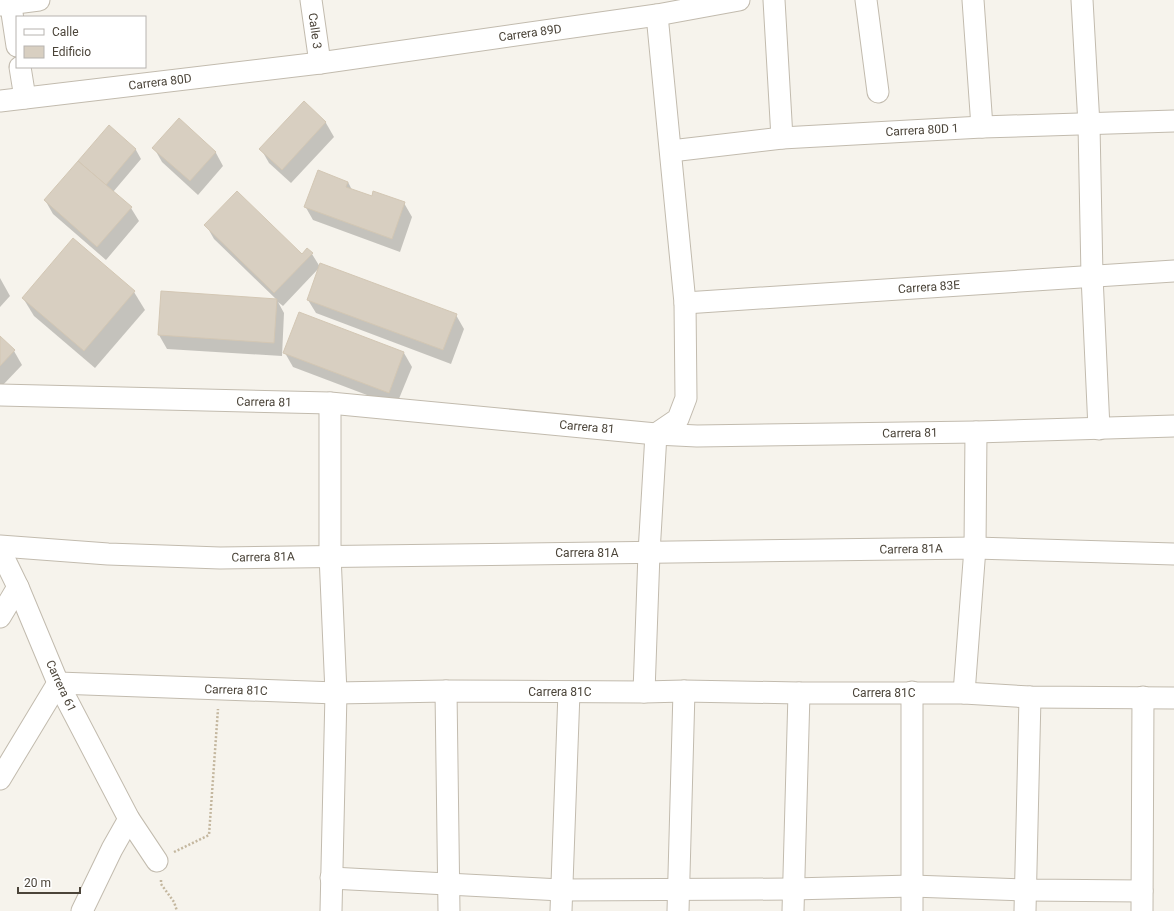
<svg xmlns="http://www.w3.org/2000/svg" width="1174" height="911" font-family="Roboto,sans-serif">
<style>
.shadow{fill:#0003}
.building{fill:#d8cfc1;stroke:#d3c7b4}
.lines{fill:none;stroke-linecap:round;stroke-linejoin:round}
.minor-casing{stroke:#c2bbae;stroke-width:23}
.path{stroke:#c4b79f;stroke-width:2.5;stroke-dasharray:2 2;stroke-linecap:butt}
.minor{stroke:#fff;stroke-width:21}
.labels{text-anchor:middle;stroke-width:3;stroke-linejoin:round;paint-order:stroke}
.street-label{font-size:12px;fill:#4b4439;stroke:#fff}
</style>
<rect width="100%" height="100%" fill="#f6f3ec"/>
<g class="shadow">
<polygon points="304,103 326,123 334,137 291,183 269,163 261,149"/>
<polygon points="179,120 216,153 223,166 198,195 162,162 154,148"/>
<polygon points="109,127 136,150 141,159 113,192 131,208 139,221 106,260 53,214 45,200"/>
<polygon points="348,182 352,190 372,197 404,203 412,217 400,252 313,220 305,206"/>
<polygon points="206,225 302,255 312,254 320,267 456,315 464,329 451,364 316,313 308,300 319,268 283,306 278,302 284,313 282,356 167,349 159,335 276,299 214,239"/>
<polygon points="73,239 134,292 145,310 95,368 34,316 23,298"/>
<polygon points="0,278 10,296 0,307"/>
<polygon points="0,337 14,351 22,365 1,387 0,386"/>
<polygon points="285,353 404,353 412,367 396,406 293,367"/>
</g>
<g class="building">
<polygon points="304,101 326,122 282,170 259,149"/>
<polygon points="179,118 216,152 190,181 152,148"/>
<polygon points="109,125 136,149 106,185 78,161"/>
<polygon points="78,161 132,207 97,247 44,200"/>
<polygon points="318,170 348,182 346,187 372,196 373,191 405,202 392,239 304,207"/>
<polygon points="237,191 302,254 307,248 313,253 274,293 204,225"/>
<polygon points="73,238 135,291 84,351 22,298"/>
<polygon points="320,263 457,314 443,350 307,300"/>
<polygon points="161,291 277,299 274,343 158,335"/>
<polygon points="299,312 404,352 389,393 283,353"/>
<polygon points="0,336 15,350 0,366"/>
</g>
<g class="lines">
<g class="minor-casing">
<g id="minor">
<polyline points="10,0 17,46"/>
<polyline points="311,0 320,63"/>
<polyline points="774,0 782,138"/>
<polyline points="866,0 878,92"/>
<polyline points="973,0 982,127"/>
<polyline points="1082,0 1089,125 1092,276 1099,429"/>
<polyline points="0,5 39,0"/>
<polyline points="20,67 25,98"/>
<polyline points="0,101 320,63 657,15 739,0"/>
<polyline points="671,151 782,138 982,127 1174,121"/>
<polyline points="685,303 1174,271"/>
<polyline points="0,395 330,403 656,434 697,436 976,432 1174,426"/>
<polyline points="330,403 330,555 336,693 331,911"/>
<polyline points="0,546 108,554 220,558 975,548 1174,554"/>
<polyline points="0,550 18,587 58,683 129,819 157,861"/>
<polyline points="0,617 18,587"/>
<polyline points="446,691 449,911"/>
<polyline points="644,692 649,553 656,434 678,419 686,398 685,303 657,15"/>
<polyline points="964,693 975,548 976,432"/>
<polyline points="0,779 58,683 336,693 446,691 644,692 684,691 799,693 964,693 1030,697 1174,698"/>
<polyline points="331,878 561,890 792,889 912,886 1026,890 1142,891"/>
<polyline points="82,911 112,849 129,819"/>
<polyline points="561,911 569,692"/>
<polyline points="678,911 684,691"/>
<polyline points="793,911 799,693"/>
<polyline points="912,911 912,692"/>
<polyline points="1025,911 1030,697"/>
<polyline points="1142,911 1143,697"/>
</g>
</g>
<g class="path">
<polyline points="174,852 209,835 218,709"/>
<polyline points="161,880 161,884 174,902 177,911"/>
</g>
<use href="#minor" class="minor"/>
</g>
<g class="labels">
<g class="street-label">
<text transform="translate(315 31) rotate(82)" y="4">Calle 3</text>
<text transform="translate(530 33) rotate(-8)" y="4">Carrera 89D</text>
<text transform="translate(160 82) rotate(-7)" y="4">Carrera 80D</text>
<text transform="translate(922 130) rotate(-3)" y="4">Carrera 80D 1</text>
<text transform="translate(929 287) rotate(-4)" y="4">Carrera 83E</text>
<text transform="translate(264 402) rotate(1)" y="4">Carrera 81</text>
<text transform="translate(587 427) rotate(5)" y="4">Carrera 81</text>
<text transform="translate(910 433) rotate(-1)" y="4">Carrera 81</text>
<text transform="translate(911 549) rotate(-1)" y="4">Carrera 81A</text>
<text x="587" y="557">Carrera 81A</text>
<text transform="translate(263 557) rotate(-1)" y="4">Carrera 81A</text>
<text transform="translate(61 686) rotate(65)" y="4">Carrera 61</text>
<text transform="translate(236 690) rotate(2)" y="4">Carrera 81C</text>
<text x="560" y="696">Carrera 81C</text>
<text x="884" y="697">Carrera 81C</text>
</g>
</g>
<rect x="16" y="16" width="130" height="52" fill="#ffffff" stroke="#b7b4b0"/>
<rect x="24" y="29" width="20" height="6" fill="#ffffff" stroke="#b7b4b0"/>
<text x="52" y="36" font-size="12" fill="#4b4439">Calle</text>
<rect x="24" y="46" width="20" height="12" fill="#d8cfc1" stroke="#b7b4b0"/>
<text x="52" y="56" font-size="12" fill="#4b4439">Edificio</text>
<path d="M18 887v6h62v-6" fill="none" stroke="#4b4439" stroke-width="2"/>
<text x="24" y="887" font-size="12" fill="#4b4439" stroke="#ffffff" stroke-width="3" paint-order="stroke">20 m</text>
</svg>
